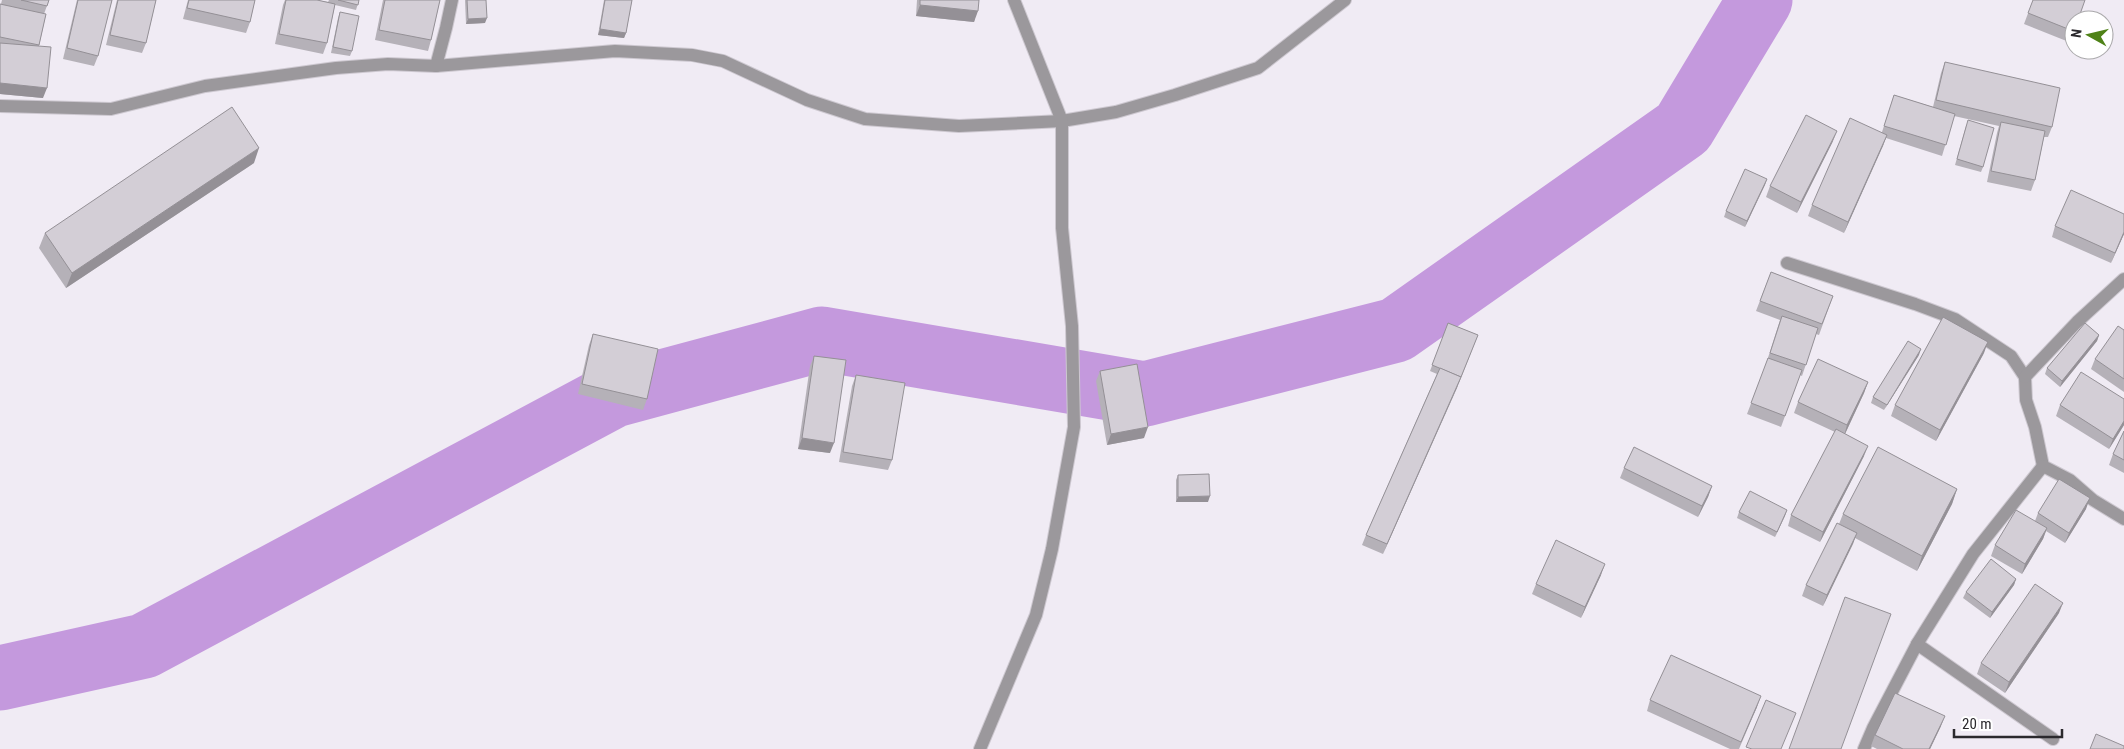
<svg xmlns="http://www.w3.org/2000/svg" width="2124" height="749" font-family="'Roboto Condensed',sans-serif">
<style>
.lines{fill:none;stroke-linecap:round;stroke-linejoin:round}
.river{stroke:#c499dd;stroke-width:65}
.street-casing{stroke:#cdc8d0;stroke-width:14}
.street{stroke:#9b989c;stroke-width:12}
.wall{fill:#b5b1b8}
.shaded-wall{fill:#949096}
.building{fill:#d3ced6;stroke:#949096}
</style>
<rect width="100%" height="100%" fill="#f0ebf4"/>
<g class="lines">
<polyline class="river" points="0,678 144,646 614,395 822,339 1145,394 1396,330 1683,128 1760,0"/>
<g class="street-casing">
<g id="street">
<polyline points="436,66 446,28 452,0"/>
<polyline points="0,106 111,109 205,86 336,68 388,64 436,66 615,51 692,55 723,61 807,100 865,119 959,126 1062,121 1116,112 1175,95 1258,68 1345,0"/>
<polyline points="1787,263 1915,304 1955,319 2011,356 2025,377 2026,400 2035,427 2043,466 2070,480 2093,500 2124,519"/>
<polyline points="2025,377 2077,322 2124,279"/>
<polyline points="1917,644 2053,739"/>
<polyline points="980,749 1036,615 1052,549 1074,427 1072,326 1062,228 1062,121 1014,0"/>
<polyline points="1864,749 1873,728 1917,644 1973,554 2043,466"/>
</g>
</g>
<use href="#street" class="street"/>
</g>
<g class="wall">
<polygon points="2,0 49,0 44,14 46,14 39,46 43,98 0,94 0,4 1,4"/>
<polygon points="77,0 112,0 98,56 94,66 63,59"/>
<polygon points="117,0 156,0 146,43 142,53 106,45"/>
<polygon points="188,0 255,0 250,22 246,33 183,19"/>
<polygon points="285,0 317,0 328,2 329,0 359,0 356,10 335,5 327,43 323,54 275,44 283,5"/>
<polygon points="383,0 440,0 431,40 428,51 375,40"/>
<polygon points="465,0 486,0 485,23 466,24"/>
<polygon points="604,0 632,0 626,33 624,38 598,35"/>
<polygon points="917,0 979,0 974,22 916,16"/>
<polygon points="2033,0 2074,30 2069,42 2024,24"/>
<polygon points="340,12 352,51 350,56 331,53 338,18"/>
<polygon points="1945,62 2052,127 2048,137 2044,137 2035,180 2031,191 1987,182 1997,133 1999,126 1954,116 1942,156 1886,138 1844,233 1808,216 1812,205 1882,132 1894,95 1933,107 1941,73"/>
<polygon points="1966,126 1983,167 1981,172 1955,165"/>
<polygon points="1833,141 1797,213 1766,197 1770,186"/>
<polygon points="254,163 66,288 39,248 45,233"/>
<polygon points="1767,179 1745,227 1724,217 1726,211"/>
<polygon points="2055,226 2124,234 2111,263 2052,237"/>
<polygon points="1771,272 1833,296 1819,335 1816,334 1802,376 1800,375 1781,427 1747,414 1766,364 1780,320 1756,311"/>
<polygon points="1448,323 1478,335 1459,383 1459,382 1383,554 1362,545 1366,535 1437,374 1430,371"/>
<polygon points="2124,330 2124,392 2091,369 2095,359"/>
<polygon points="593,334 647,399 643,410 578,394 589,345"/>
<polygon points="2099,335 2097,341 2060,387 2045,374 2047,368"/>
<polygon points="1984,353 1936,441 1891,416 1895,405"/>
<polygon points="1919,355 1884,410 1871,403 1873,397"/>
<polygon points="814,356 830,453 798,449 810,366"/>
<polygon points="1100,371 1144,438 1107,445 1096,381"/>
<polygon points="856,375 892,460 888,470 839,462 852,386"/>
<polygon points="1868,382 1864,393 1845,434 1864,456 1820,542 1788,526 1791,515 1835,432 1794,413 1798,402"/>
<polygon points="2124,399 2124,425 2109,449 2056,416 2060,405"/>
<polygon points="2124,431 2124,473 2109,465 2113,454"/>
<polygon points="1624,468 1712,486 1708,497 1698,517 1620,478"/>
<polygon points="1178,475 1208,502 1176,502 1176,480"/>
<polygon points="1957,489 1952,504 1917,571 1855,538 1823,606 1802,596 1806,585 1839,524 1843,514"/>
<polygon points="2086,509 2065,543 2046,531 2043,539 2022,574 1991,556 1995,545 2035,521 2038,513"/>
<polygon points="1787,510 1775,537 1737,518 1739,512"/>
<polygon points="1601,575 1581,618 1532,594 1536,584"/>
<polygon points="2016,579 2014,585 1990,618 1963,598 1966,592"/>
<polygon points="2059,613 2005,693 1977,674 1981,663"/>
<polygon points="1650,700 1757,707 1739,749 1730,749 1647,711"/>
<polygon points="1941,726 1930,749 1877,749 1871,746 1875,735"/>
</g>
<g class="shaded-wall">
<polygon points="920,5 978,11 974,22 916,16"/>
<polygon points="487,18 485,23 466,24 468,19"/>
<polygon points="600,29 626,33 624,38 598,35"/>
<polygon points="0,83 47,88 43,98 0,94"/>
<polygon points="1837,131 1833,141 1797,213 1801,202"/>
<polygon points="1887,135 1883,146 1844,233 1848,222"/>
<polygon points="259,148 254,163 66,288 72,273"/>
<polygon points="1767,179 1765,185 1745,227 1747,221"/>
<polygon points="2124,232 2124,234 2111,263 2115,253"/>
<polygon points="2099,335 2097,341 2060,387 2062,381"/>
<polygon points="1988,342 1984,353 1936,441 1940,430"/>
<polygon points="1921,349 1919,355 1884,410 1887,405"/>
<polygon points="1461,377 1457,388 1383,554 1387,544"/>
<polygon points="1868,382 1864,393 1844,436 1847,425"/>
<polygon points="2124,421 2124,425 2109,449 2113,439"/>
<polygon points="1148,427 1144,438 1107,445 1111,434"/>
<polygon points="802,438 834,443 830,453 798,449"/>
<polygon points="1868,446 1864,456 1820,542 1823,532"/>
<polygon points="1712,486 1708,497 1698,517 1702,506"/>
<polygon points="1957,489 1952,504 1917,571 1922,556"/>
<polygon points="1210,496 1208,502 1176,502 1178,497"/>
<polygon points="2090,498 2086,509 2065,543 2069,533"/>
<polygon points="1787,510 1785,516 1775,537 1777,532"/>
<polygon points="2047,528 2043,539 2022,574 2025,564"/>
<polygon points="1857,533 1853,544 1823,606 1827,595"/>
<polygon points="1605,564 1601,575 1581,618 1585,607"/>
<polygon points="2016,579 2014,585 1990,618 1992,612"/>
<polygon points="2063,603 2059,613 2005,693 2009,682"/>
<polygon points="1761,696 1757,707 1738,749 1741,742"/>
<polygon points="1945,716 1941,726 1930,749 1929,749"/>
</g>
<g class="building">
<polygon points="21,0 49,0 47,6"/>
<polygon points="78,0 112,0 98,56 67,48"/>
<polygon points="118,0 156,0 146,43 110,35"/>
<polygon points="189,0 255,0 250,22 187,8"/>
<polygon points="286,0 317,0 335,4 327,43 279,34"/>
<polygon points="338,0 359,0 358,5"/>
<polygon points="385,0 440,0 431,40 379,30"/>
<polygon points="467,0 486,0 487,18 468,19"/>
<polygon points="605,0 632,0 626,33 600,29"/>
<polygon points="920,0 979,0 978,11 920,5"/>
<polygon points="2033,0 2085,0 2078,20 2074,20 2074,29 2073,31 2028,13"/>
<polygon points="0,4 46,14 39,45 0,37"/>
<polygon points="340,12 359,16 352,51 333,47"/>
<polygon points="0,43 51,47 47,88 0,83"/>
<polygon points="1945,62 2060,88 2052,127 1936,100"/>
<polygon points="1894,95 1955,114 1946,145 1884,126"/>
<polygon points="232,107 259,148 72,273 45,233"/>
<polygon points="1806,115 1837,131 1801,202 1770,186"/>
<polygon points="1850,118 1887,135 1848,222 1812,205"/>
<polygon points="1968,120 1994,128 1983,167 1957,159"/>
<polygon points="2001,122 2045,131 2035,180 1991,171"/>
<polygon points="1745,169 1767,179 1747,221 1726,211"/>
<polygon points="2071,190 2124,214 2124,232 2115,253 2055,226"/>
<polygon points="1771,272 1833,296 1822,324 1760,301"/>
<polygon points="1782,316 1818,328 1806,365 1770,353"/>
<polygon points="1943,317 1988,342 1940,430 1895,405"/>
<polygon points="1448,323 1478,335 1461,377 1432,365"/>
<polygon points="2085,323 2099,335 2062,381 2047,368"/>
<polygon points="2118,326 2124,330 2124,379 2095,359"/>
<polygon points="593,334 658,349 647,399 582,384"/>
<polygon points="1908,341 1921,349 1887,405 1873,397"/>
<polygon points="814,356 846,360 834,443 802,438"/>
<polygon points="1768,358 1802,370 1785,416 1751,403"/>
<polygon points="1818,359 1868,382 1847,425 1798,402"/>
<polygon points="1137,364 1148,427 1111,434 1100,371"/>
<polygon points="1440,368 1461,377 1387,544 1366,535"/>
<polygon points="2081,372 2124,399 2124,421 2113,439 2060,405"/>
<polygon points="856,375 905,383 892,460 843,452"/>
<polygon points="1836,429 1868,446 1823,532 1791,515"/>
<polygon points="2124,431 2124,460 2113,454"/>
<polygon points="1634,447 1712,486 1702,506 1624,468"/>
<polygon points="1878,447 1957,489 1922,556 1843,514"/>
<polygon points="1209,474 1210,496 1178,497 1178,475"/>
<polygon points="2059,479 2090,498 2069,533 2038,513"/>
<polygon points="1750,491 1787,510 1777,532 1739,512"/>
<polygon points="2016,510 2047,528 2025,564 1995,545"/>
<polygon points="1837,523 1857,533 1827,595 1806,585"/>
<polygon points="1556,540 1605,564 1585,607 1536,584"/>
<polygon points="1991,559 2016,579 1992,612 1966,592"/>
<polygon points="2035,584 2063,603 2009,682 1981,663"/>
<polygon points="1845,597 1891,614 1841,749 1789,749"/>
<polygon points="1671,655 1761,696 1741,742 1650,700"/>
<polygon points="1895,693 1945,716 1929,749 1903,749 1875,735"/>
<polygon points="1766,700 1796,713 1781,749 1752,749 1746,747"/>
<polygon points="2096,734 2124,746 2124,749 2090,749"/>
</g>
<g transform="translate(2089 35) rotate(278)"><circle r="24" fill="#ffffff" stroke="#aaa9ab"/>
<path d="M0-4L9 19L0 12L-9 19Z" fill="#4f8217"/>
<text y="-8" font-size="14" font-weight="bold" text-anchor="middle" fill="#2b292d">N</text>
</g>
<path d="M1954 729v8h108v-8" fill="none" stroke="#2b292d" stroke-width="2.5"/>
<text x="1962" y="729" font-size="15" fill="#2b292d" stroke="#ffffff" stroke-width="4" paint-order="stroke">20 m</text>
</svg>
